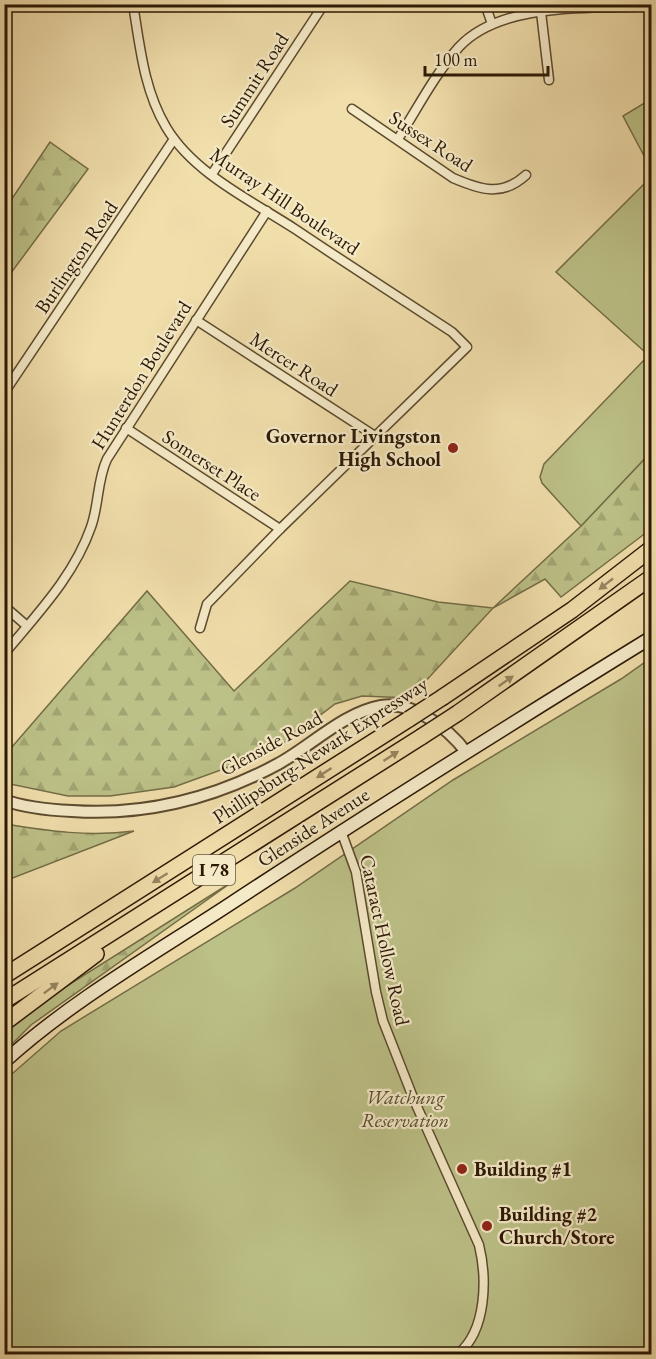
<svg xmlns="http://www.w3.org/2000/svg" width="656" height="1359" font-family="'EB Garamond',serif">
<style>
.forest{fill:url(#forest-firs);stroke:#746c46;stroke-width:1.5}
.green{fill:#bcc187;stroke:#746c46;stroke-width:1.5}
.lines{fill:none;stroke-linecap:round;stroke-linejoin:round}
.stream{stroke:#6f7a6c;stroke-width:2}
.minor-casing{stroke:#5c4a2e;stroke-width:11}
.tertiary-casing{stroke:#5c4a2e;stroke-width:14}
.secondary-casing{stroke:#2b1805;stroke-width:15}
.motorway-casing{stroke:#2b1805;stroke-width:18}
.minor{stroke:#f5eac8;stroke-width:8}
.tertiary{stroke:#f5eac8;stroke-width:10}
.secondary{stroke:#f5eac8;stroke-width:12}
.motorway{stroke:#f0deab;stroke-width:15}
.motorway-bridge-casing{stroke:#2b1805;stroke-width:18;stroke-linecap:butt}
.motorway-bridge{stroke:#f0deab;stroke-width:15}
.oneway{fill:#978560}
.poi-dot{fill:#8f2418;stroke:#f5eac8;stroke-width:2}
.labels{text-anchor:middle;stroke-width:4.5;stroke-linejoin:round;paint-order:stroke}
.shield{fill:#f5eac8;stroke:#685740;stroke-width:1.5}
.shield-label{font-size:18px;font-weight:bold;fill:#2b1805}
.street-label{font-size:20px;fill:#2b1805;stroke:#f5eac8}
.poi-label{font-size:20px;font-weight:bold;fill:#2b1805;stroke:#f5eac8;text-anchor:start}
.park-label{font-size:20px;font-style:italic;fill:#564b2c;stroke:#f5eac8}
</style>
<defs>
<pattern id="forest-firs" width="22" height="20" patternUnits="userSpaceOnUse" patternTransform="scale(1.5)"><rect width="22" height="20" fill="#bcc187"/><path d="M5 1l3.5 6h-7zM16 11l3.5 6h-7z" fill="#a2a573"/></pattern>
</defs>
<rect width="100%" height="100%" fill="#f0deab"/>
<filter id="stains"><feTurbulence type="fractalNoise" baseFrequency=".00333" numOctaves="4"/><feColorMatrix values="0 0 0 0 .2 0 0 0 0 .09 0 0 0 0 .02 0 0 0 .5 -.17"/></filter>
<radialGradient id="worn" r=".72"><stop offset=".6" stop-color="#630" stop-opacity="0"/><stop offset="1" stop-color="#630" stop-opacity=".3"/></radialGradient>
<g class="forest">
<polygon points="50,142 88,169 5,281 5,209"/>
<polygon points="651,452 651,529 561,597 545,579 493,608 410,698 362,696 335,704 273,751 174,787 110,796 68,796 5,783 5,755 147,591 234,691 350,581 438,602 493,608 581,526"/>
<path d="M5 824C48 831 90 837 134 831L5 881Z"/>
<polygon points="235,880 31,1025 5,1051 5,1025"/>
</g>
<g class="green">
<polygon points="651,99 651,169 623,116"/>
<polygon points="651,177 651,452 581,526 542,483 540,477 544,464 645,359 645,352 556,272"/>
<polygon points="651,658 651,1354 5,1354 5,1080 61,1031 295,888 453,780 621,679"/>
</g>
<g class="lines">
<polyline class="stream" points="639,1354 652,1339"/>
<g class="minor-casing">
<g id="minor">
<path d="M133 4C140 47 144 90 166 127 193 173 252 201 295 229 347 264 400 298 452 332L467 347 280 529 207 604 200 628"/>
<polyline points="485,4 492,24"/>
<polyline points="541,12 549,80"/>
<path d="M352 109 453 178C481 190 502 197 526 175"/>
<path d="M398 139C417 109 435 74 459 47 502 1 593 9 652 6"/>
<polyline points="212,174 324,4"/>
<polyline points="196,320 375,436"/>
<polyline points="4,393 174,139"/>
<polyline points="126,428 280,529"/>
<polyline points="4,606 27,626"/>
<path d="M4 654C37 614 74 576 91 527 99 505 97 480 107 459L267 211"/>
<path d="M341 831 356 872 376 992 383 1021 414 1100 479 1245C487 1278 487 1330 458 1354"/>
</g>
</g>
<g class="tertiary-casing">
<path id="tertiary" d="M4 800C26 808 49 810 72 811 145 816 213 799 278 764 311 746 343 713 381 706 413 701 448 728 466 752"/>
</g>
<g class="secondary-casing">
<path id="secondary" d="M4 1062C71 1001 152 955 227 906 367 814 509 725 652 637"/>
</g>
<g class="motorway-casing">
<g id="motorway">
<polyline points="443,697 572,610 652,548"/>
<polyline points="458,713 652,577"/>
<polyline points="4,976 409,719"/>
<polyline points="4,1001 421,737"/>
<polyline points="4,1023 96,954"/>
</g>
</g>
<use href="#minor" class="minor"/>
<use href="#tertiary" class="tertiary"/>
<use href="#secondary" class="secondary"/>
<use href="#motorway" class="motorway"/>
<g class="motorway-bridge-casing">
<g id="motorway-bridge">
<polyline points="409,719 443,697"/>
<polyline points="421,737 458,713"/>
</g>
</g>
<use href="#motorway-bridge" class="motorway-bridge"/>
</g>
<defs><path id="oneway-solid" d="M-6-.8H1V-3.2L6.5 0L1 3.2V.8H-6Z" transform="scale(1.5)"/></defs>
<g class="oneway">
<use href="#oneway-solid" transform="translate(606 584) rotate(142)"/>
<use href="#oneway-solid" transform="translate(506 681) rotate(-35)"/>
<use href="#oneway-solid" transform="translate(391 756) rotate(-33)"/>
<use href="#oneway-solid" transform="translate(324 773) rotate(147)"/>
<use href="#oneway-solid" transform="translate(160 878) rotate(148)"/>
<use href="#oneway-solid" transform="translate(51 988) rotate(-37)"/>
</g>
<g class="poi-dot">
<circle cx="453" cy="448" r="6"/>
<circle cx="462" cy="1169" r="6"/>
<circle cx="487" cy="1226" r="6"/>
</g>
<g class="labels">
<rect class="shield" x="193" y="855" width="42" height="30" rx="4.5"/>
<g class="shield-label">
<text x="214" y="876">I 78</text>
</g>
<g class="street-label">
<text transform="translate(254 80) rotate(-57)" y="7">Summit Road</text>
<text transform="translate(431 141) rotate(33)" y="7">Sussex Road</text>
<text transform="translate(285 201) rotate(34)" y="7">Murray Hill Boulevard</text>
<text transform="translate(76 257) rotate(-56)" y="7">Burlington Road</text>
<text transform="translate(294 364) rotate(33)" y="7">Mercer Road</text>
<text transform="translate(141 375) rotate(-58)" y="7">Hunterdon Boulevard</text>
<text transform="translate(212 465) rotate(33)" y="7">Somerset Place</text>
<text transform="translate(271 743) rotate(-29)" y="7">Glenside Road</text>
<text transform="translate(320 750) rotate(-33)" y="7">Phillipsburg-Newark Expressway</text>
<text transform="translate(313 827) rotate(-33)" y="7">Glenside Avenue</text>
<text transform="translate(385 940) rotate(78)" y="7">Cataract Hollow Road</text>
</g>
<g class="poi-label">
<text x="441" y="443" text-anchor="end">Governor Livingston<tspan x="441" dy="23">High School</tspan></text>
<text x="474" y="1176">Building #1</text>
<text x="499" y="1221">Building #2<tspan x="499" dy="23">Church/Store</tspan></text>
</g>
<g class="park-label">
<text x="405" y="1104">Watchung<tspan x="405" dy="23">Reservation</tspan></text>
</g>
</g>
<rect width="656" height="1359" fill="none" stroke="#f0deab" stroke-width="24"/>
<rect x="6" y="6" width="644" height="1347" fill="none" stroke="#2b1805" stroke-width="3"/>
<rect x="12" y="12" width="632" height="1335" fill="none" stroke="#2b1805" stroke-width="1.5"/>
<path d="M425 66v9h123v-9" fill="none" stroke="#2b1805" stroke-width="3"/>
<text x="434" y="66" font-size="18" fill="#2b1805" stroke="#f5eac8" stroke-width="4.5" paint-order="stroke">100 m</text>
<rect width="100%" height="100%" filter="url(#stains)"/>
<rect width="100%" height="100%" fill="url(#worn)"/>
</svg>
